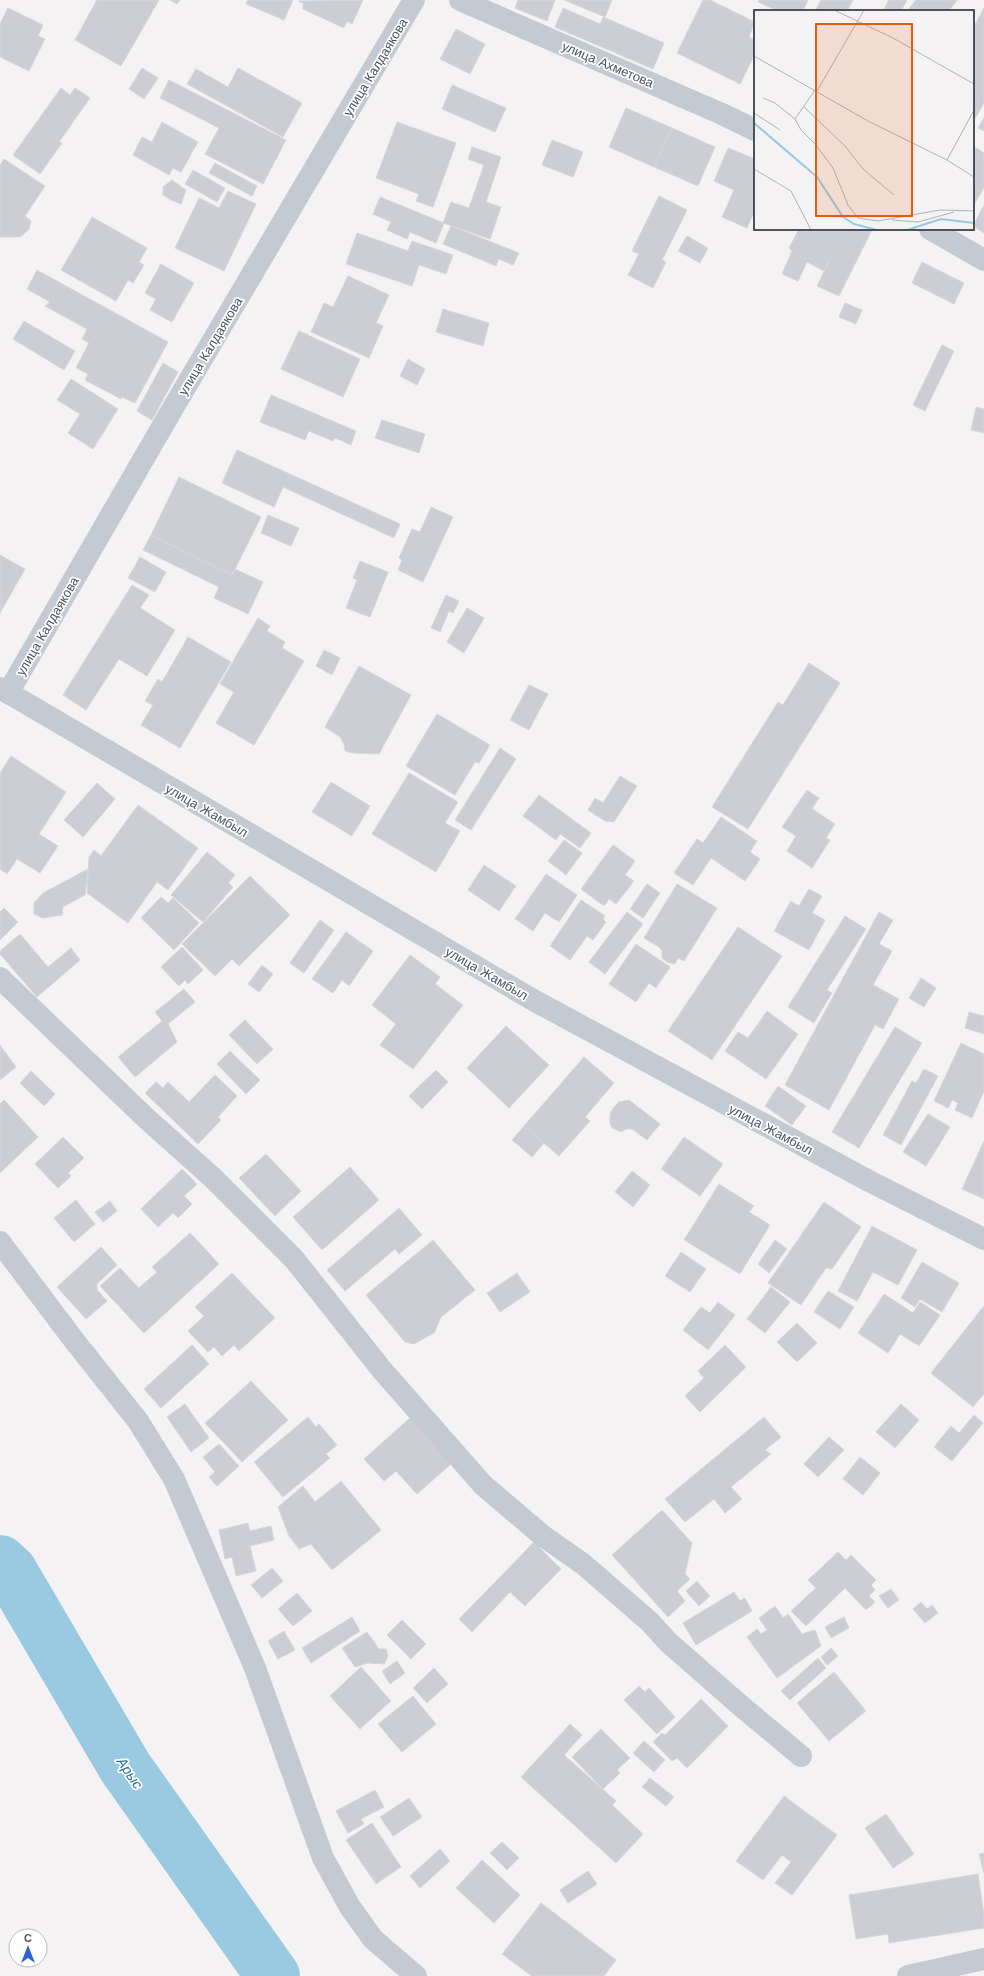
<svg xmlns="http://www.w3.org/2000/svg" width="984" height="1976" font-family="'Work Sans',sans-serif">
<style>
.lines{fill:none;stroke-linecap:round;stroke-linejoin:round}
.river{stroke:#99cae2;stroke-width:54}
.building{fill:#cdced3;stroke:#d6d7dc}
.street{stroke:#c4cad1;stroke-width:22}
.labels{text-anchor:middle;stroke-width:3.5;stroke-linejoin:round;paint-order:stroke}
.street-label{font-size:13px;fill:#4c535d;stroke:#fff}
.water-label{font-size:14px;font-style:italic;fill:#1e739d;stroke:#fff}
.inset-river{fill:none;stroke:#99cae2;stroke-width:2}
.inset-road{fill:none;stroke:#b1b2b6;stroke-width:1}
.view{fill:#e8590c;fill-opacity:0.15;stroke:#e8590c;stroke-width:2}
.inset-edge{fill:none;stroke:#4c535d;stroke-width:2}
</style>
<rect width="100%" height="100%" fill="#f4f2f2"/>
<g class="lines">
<polyline class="river" points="0,1562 10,1571 125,1767 273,1976"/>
</g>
<g class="building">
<polygon points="97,0 159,0 121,66 75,40"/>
<polygon points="170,0 180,0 177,4"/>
<polygon points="248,0 293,0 284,20 246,4"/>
<polygon points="363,0 352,24 347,21 344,28 303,9 303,3 298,1"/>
<polygon points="518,0 555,0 547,21 515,8"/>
<polygon points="564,0 612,0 605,17"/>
<polygon points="703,0 710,0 755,22 749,37 755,40 755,54 740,84 677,53"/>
<polygon points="759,0 808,0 803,11 778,11 758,2"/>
<polygon points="821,0 853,0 847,11 815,11"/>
<polygon points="889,0 907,0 901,11 888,11 884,9"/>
<polygon points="916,0 957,0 949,11 907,11"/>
<polygon points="8,8 43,25 38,36 45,39 29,71 0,57 0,24"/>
<polygon points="563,8 600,24 603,17 664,43 653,69 555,27"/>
<polygon points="984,8 984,103 973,122 973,28"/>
<polygon points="456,29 485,44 470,74 440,59"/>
<polygon points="142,68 158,78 144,99 129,89"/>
<polygon points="238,68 302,103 283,137 187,84 196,69 228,87"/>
<polygon points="169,80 286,140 263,184 205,154 219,128 160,98"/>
<polygon points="452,85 506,108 495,132 442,109"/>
<polygon points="61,88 70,95 75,88 90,98 59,142 62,143 40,174 13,155"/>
<polygon points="626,108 672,128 654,167 609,147"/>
<polygon points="984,118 984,131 978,128"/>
<polygon points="162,122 198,142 181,172 173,168 169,175 133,155 142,137 152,142"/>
<polygon points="397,122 456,143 433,207 416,201 419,194 376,178"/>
<polygon points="672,128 715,147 698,186 654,167"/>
<polygon points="552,140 583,152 573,177 542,165"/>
<polygon points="973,146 984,153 984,187 973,207"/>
<polygon points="472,147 501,157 486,202 501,207 490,239 443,223 451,202 469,208 484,165 468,159"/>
<polygon points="728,148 755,159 755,210 747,228 722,217 734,190 714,181"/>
<polygon points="4,159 45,186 25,216 31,221 29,229 20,237 0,237 0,165"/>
<polygon points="215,163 257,186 252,196 209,173"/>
<polygon points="193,170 225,188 217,202 185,184"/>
<polygon points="172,180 186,190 181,204 171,200 163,195 163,187"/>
<polygon points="228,191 256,204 224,271 175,248 199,198 219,208"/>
<polygon points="659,196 687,210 662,260 666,262 653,288 628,275 639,254 632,251"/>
<polygon points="380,197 444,223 436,243 410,232 407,239 387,230 391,222 373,214"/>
<polygon points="984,205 984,233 973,226"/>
<polygon points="92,217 147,248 139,262 144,265 133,283 128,280 116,301 61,270"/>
<polygon points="451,226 519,253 513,265 499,259 496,266 443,244"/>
<polygon points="799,229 872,230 839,296 817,286 830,259 824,271 807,262 798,281 782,274 792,251 789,248"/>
<polygon points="357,233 408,251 412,241 453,255 446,274 419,265 412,286 346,264"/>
<polygon points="687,236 708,248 700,263 678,251"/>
<polygon points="922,262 964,283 954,304 912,283"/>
<polygon points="161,264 194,283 172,322 150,310 156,299 145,293"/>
<polygon points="37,270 168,342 135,403 122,397 121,399 85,380 88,374 76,368 89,343 82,339 87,329 45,306 50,302 27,289"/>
<polygon points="348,276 389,295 376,323 383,326 369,358 311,332 324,303 333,307"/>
<polygon points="845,303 862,310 856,324 839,317"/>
<polygon points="443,309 489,323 483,346 436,332"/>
<polygon points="24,321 75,351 64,370 13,339"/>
<polygon points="299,331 360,359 343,397 281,369"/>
<polygon points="942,345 954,351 925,411 913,405"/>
<polygon points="408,359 425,369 417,385 400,376"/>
<polygon points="163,363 178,372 152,420 137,411"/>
<polygon points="71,379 118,409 93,449 68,433 80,414 57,400"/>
<polygon points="271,395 356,431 351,445 335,438 333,441 309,431 305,440 260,422"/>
<polygon points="976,407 984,409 984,433 971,430"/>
<polygon points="382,420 425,434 419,453 375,438"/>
<polygon points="237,450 400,524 394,538 283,487 274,507 222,483"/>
<polygon points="179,477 261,517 232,575 151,535"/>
<polygon points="431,507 453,517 423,582 398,570 402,560 399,558 412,529 420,532"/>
<polygon points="268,515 299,528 291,546 261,533"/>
<polygon points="151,535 232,575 235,569 263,582 248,614 214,598 219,587 143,550"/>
<polygon points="0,555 25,569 0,613"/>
<polygon points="140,557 166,572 155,592 128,578"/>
<polygon points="360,561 388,572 370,617 346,608 357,580 353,578"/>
<polygon points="132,585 149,595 140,608 175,630 147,676 119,659 86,710 63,695"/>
<polygon points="446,595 459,601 453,613 449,611 440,632 431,628"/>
<polygon points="467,608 484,618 464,653 447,642"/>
<polygon points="258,618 270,626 267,631 285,642 282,648 304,661 254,745 216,723 234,692 220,684"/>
<polygon points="188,637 231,662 180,748 141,725 153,705 145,701 158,679 162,682"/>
<polygon points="324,650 340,658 332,675 316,666"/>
<polygon points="809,663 840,683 748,829 712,807 778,702 783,705"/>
<polygon points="359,666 411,695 379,754 353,753 345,751 344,744 340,737 325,727"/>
<polygon points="529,685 548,694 529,730 510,720"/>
<polygon points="437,714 490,745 479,763 475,762 455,795 406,766"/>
<polygon points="500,748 516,759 471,830 455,820"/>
<polygon points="11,756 66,792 39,834 58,846 40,873 17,859 7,874 0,869 0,773"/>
<polygon points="409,773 458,802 445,823 460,831 436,872 372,834"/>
<polygon points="620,776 637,786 614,822 605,821 588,810 595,798 603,803"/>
<polygon points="331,782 370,806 352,836 312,812"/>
<polygon points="97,783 115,799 83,837 64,820"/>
<polygon points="807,790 819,798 812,809 835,824 826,838 830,840 812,868 787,851 796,836 782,827"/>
<polygon points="539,795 591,833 580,848 560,834 556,840 523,816"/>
<polygon points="138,805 198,848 168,890 157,882 128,923 87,893 89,857 94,850 101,856"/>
<polygon points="721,817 757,841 750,852 760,859 745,881 711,858 693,885 674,873 697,839 703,843"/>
<polygon points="564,840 582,853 566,875 548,861"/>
<polygon points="613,845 635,861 625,875 634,881 616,904 609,899 604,906 581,889"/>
<polygon points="207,852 235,875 228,883 233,887 203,922 171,895"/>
<polygon points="484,865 516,886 499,911 468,890"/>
<polygon points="88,869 85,895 63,907 62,915 43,918 34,914 34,903 43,893"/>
<polygon points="546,874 577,895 559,922 545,913 533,931 515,919"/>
<polygon points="250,876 290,915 239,966 232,959 215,976 182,944"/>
<polygon points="647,884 660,893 643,918 630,909"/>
<polygon points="677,884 717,908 684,961 678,958 675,964 667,962 662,958 662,951 659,947 644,938"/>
<polygon points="809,889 822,896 812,913 825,920 809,950 774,931 791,901 799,906"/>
<polygon points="161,897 168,903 173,898 199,923 174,950 141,918"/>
<polygon points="581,900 605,916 603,919 606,922 593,940 587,936 570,960 550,946"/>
<polygon points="4,908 18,922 0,940 0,912"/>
<polygon points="627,912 643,924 605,974 589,962"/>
<polygon points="879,912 893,920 879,944 892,951 873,985 899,999 883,1029 875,1025 829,1110 785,1085"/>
<polygon points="845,916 866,929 827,990 832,993 814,1023 788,1007"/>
<polygon points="320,920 334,930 304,973 290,963"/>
<polygon points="738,927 782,956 712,1060 668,1031"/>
<polygon points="346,932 373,951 349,986 342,980 333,993 312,979"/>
<polygon points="20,934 48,967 71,948 80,960 37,997 0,954 0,951"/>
<polygon points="636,944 670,967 656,988 649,983 636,1002 609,984"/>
<polygon points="182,947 203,970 188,984 185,980 179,986 161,967"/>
<polygon points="410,955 440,977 435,984 463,1005 413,1069 380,1045 396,1024 372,1005"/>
<polygon points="262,965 273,974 259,992 248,984"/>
<polygon points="921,978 936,988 924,1007 909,998"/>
<polygon points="184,989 195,1002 168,1024 177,1042 135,1077 118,1057 162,1021 155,1012"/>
<polygon points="767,1011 798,1034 766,1079 725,1051 738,1032 748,1038"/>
<polygon points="969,1012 984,1016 984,1034 965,1028"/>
<polygon points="245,1020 273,1049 257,1064 229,1035"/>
<polygon points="506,1026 549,1065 509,1108 467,1068"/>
<polygon points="895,1027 922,1043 859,1148 832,1132"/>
<polygon points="961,1043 984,1054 984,1091 972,1118 955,1110 958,1103 952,1100 948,1108 934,1101"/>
<polygon points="0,1045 16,1067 0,1080"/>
<polygon points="230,1051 260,1080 246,1094 217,1064"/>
<polygon points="584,1057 614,1083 585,1117 590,1121 559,1156 524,1126"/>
<polygon points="924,1069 938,1076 901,1145 883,1135 912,1081 916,1083"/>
<polygon points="436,1070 448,1082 422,1109 409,1096"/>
<polygon points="31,1071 55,1094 44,1106 20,1083"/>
<polygon points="215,1075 237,1096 218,1117 221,1120 198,1144 145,1093 156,1082 163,1088 168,1082 189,1102"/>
<polygon points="778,1086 806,1106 792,1125 765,1106"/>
<polygon points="4,1100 38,1137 0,1173 0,1104"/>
<polygon points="629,1100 660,1124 647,1140 632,1129 626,1129 621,1132 612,1128 610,1123 610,1114 614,1107 619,1102"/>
<polygon points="928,1114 950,1127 926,1166 903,1152"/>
<polygon points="524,1126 544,1143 532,1157 512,1140"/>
<polygon points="63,1137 84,1158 68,1173 71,1176 58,1188 35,1164"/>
<polygon points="684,1137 723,1164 700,1196 661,1169"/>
<polygon points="984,1141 984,1199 962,1189"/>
<polygon points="266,1154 301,1191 275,1216 239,1178"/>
<polygon points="350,1167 379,1200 322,1250 293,1217"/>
<polygon points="182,1169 197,1184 184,1196 192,1204 178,1218 173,1213 158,1227 141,1209"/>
<polygon points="632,1171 650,1185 633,1207 615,1192"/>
<polygon points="719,1184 754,1206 749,1212 770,1225 740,1274 684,1240"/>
<polygon points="76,1200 95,1224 74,1242 54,1218"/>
<polygon points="110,1201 117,1211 103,1222 95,1212"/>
<polygon points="824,1202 861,1227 832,1269 826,1268 801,1305 768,1283"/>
<polygon points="399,1208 422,1235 399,1254 395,1249 345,1291 327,1270"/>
<polygon points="872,1226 917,1250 898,1285 873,1272 857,1301 838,1291"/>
<polygon points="190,1233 219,1264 144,1333 100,1286 120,1268 139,1288 157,1272 152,1267"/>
<polygon points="433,1240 475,1290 441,1317 434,1333 414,1344 405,1342 366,1295"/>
<polygon points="775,1240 787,1249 769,1273 758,1264"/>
<polygon points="101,1247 117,1265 97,1284 97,1290 107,1301 86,1319 57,1287"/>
<polygon points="681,1252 706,1269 690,1292 665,1276"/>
<polygon points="922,1262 959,1283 942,1312 920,1299 915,1307 901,1298"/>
<polygon points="232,1273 275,1318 239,1351 234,1345 222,1356 214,1347 208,1352 188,1331 204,1316 195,1307"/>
<polygon points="517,1273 530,1292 500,1312 487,1293"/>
<polygon points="771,1287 790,1302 765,1333 747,1319"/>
<polygon points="828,1291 854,1307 840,1329 814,1312"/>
<polygon points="884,1294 913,1313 920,1302 940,1315 919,1346 900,1334 888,1353 858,1333"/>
<polygon points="718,1302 735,1315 708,1350 683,1330 701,1307 710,1313"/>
<polygon points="984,1306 984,1394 973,1407 931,1373"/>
<polygon points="797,1323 817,1343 797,1362 777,1342"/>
<polygon points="192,1345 209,1364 161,1408 144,1389"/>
<polygon points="725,1345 746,1367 700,1412 685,1396 704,1378 698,1371"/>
<polygon points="251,1381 288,1420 242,1462 205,1423"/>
<polygon points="185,1404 209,1438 191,1452 167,1417"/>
<polygon points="901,1404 919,1420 895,1448 876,1432"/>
<polygon points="974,1415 983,1423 952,1461 934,1447 951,1426 959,1433"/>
<polygon points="308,1417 316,1427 319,1424 337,1445 326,1454 330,1458 283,1497 254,1462"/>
<polygon points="764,1417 781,1437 765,1450 771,1454 731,1487 742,1499 725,1513 714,1499 685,1522 665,1499"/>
<polygon points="410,1418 451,1464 417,1494 396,1471 384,1481 364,1459"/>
<polygon points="829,1437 844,1450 818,1477 804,1464"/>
<polygon points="219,1444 239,1466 217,1486 209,1477 215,1472 203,1457"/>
<polygon points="860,1457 880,1473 863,1495 843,1479"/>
<polygon points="341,1481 381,1530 332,1570 311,1544 299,1549 289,1536 278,1507 303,1486 315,1502"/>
<polygon points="662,1510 692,1543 685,1574 690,1579 677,1591 685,1601 668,1617 612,1555"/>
<polygon points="248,1523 250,1531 271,1526 274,1540 250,1546 256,1571 236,1576 232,1557 225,1559 219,1530"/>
<polygon points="534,1542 561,1569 525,1606 510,1592 472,1632 459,1619"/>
<polygon points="838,1552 846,1560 851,1555 876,1580 871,1585 875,1590 869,1596 875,1602 866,1610 845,1588 806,1626 791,1611 816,1588 808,1580"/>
<polygon points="272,1568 283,1581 262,1598 251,1585"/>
<polygon points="697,1581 710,1596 699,1606 686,1591"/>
<polygon points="891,1589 899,1600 888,1608 879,1596"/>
<polygon points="734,1592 740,1601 745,1598 752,1611 696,1645 683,1623"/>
<polygon points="297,1593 312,1611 293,1626 278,1609"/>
<polygon points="921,1602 927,1609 932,1605 938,1613 925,1623 913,1609"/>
<polygon points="775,1606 783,1618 788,1614 802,1634 815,1630 821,1646 777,1678 747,1637 757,1629 761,1634 767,1630 759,1618"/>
<polygon points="352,1617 360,1631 311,1663 302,1648"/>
<polygon points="844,1617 849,1628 831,1638 825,1627"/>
<polygon points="402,1620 426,1644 411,1659 387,1635"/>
<polygon points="284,1631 295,1650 278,1659 268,1641"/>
<polygon points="367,1632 379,1649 386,1649 388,1656 384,1664 368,1663 355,1667 342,1648"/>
<polygon points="831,1648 838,1656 827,1665 821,1657"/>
<polygon points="818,1658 826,1668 790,1700 781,1691"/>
<polygon points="397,1661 405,1673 390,1684 382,1671"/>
<polygon points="361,1667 391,1701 360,1729 330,1696"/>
<polygon points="434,1668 448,1684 427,1703 413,1688"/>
<polygon points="834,1672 866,1711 829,1741 797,1703"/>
<polygon points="639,1686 645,1692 649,1688 675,1717 657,1734 624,1700"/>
<polygon points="413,1696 436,1724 402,1752 378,1724"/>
<polygon points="701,1699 728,1726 687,1768 677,1758 672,1761 653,1742 662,1733 665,1735"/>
<polygon points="570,1724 582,1735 564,1755 616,1801 612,1805 643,1834 616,1863 521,1777"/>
<polygon points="601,1729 630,1758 617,1770 620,1773 603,1789 572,1757"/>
<polygon points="644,1741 665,1760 654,1772 633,1753"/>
<polygon points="650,1778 674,1797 666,1806 642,1787"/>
<polygon points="375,1790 384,1807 361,1819 364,1824 348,1833 336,1811"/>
<polygon points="784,1796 837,1835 792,1895 775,1883 791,1862 782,1855 763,1880 736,1861"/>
<polygon points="409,1798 422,1817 393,1836 380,1817"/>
<polygon points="886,1814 914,1854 893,1868 865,1828"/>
<polygon points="372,1823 401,1867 376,1884 346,1840"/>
<polygon points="502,1842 519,1858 507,1870 490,1853"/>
<polygon points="440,1849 450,1861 420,1888 410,1876"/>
<polygon points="984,1853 984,1873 979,1854"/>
<polygon points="482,1860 520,1895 494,1923 456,1888"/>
<polygon points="588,1871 597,1884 568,1903 560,1890"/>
<polygon points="978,1874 984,1915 984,1928 889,1943 888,1934 856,1939 849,1895"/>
<polygon points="541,1903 616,1960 604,1976 532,1976 502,1954"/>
</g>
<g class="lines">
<g class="street">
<polyline points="460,0 722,114 755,130"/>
<polyline points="930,229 984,260"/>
<polyline points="0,688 535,1001 869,1181 984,1239"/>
<polyline points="8,693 173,408 414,0"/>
<polyline points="0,978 147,1119 213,1178 294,1259 382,1370 483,1485 543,1536 583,1564 650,1622 668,1642 741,1706 801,1756"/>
<polyline points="0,1242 73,1339 138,1421 174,1479 255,1668 323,1858 350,1907 373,1939 416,1976"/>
<polyline points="908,1976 984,1959"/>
</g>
</g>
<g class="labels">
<g class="street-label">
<text transform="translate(608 64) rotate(23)" y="5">улица Ахметова</text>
<text transform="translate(375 67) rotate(-59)" y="5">улица Калдаякова</text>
<text transform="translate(210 346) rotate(-59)" y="5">улица Калдаякова</text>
<text transform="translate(47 626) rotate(-60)" y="5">улица Калдаякова</text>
<text transform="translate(207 810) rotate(30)" y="5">улица Жамбыл</text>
<text transform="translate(487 973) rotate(30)" y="5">улица Жамбыл</text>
<text transform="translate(771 1129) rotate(28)" y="5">улица Жамбыл</text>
</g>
<g class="water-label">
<text transform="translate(130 1773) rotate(56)" y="5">Арыс</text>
</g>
</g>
<g transform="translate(754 10)">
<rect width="220" height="220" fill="#f4f2f2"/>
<path class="inset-river" d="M0 113 63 167 89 207 100 214 123 220M153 220 187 209 220 213"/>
<path class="inset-road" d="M80 0 139 28 220 74M0 46 114 111 193 150 220 167M63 81 110 0M9 88 21 93 41 109 47 120 62 135 79 158 94 195 104 208 124 211 186 200 220 201M50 97 91 136 109 159 140 185M0 103 26 120M41 109 61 80M193 150 220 100M0 159 37 181 57 220M138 210 164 212 200 202"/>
<path class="view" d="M62 14H158V206H62Z"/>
<rect width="220" height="220" class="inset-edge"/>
</g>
<g transform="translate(28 1948)"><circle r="19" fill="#ffffff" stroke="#b7babe"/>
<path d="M0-3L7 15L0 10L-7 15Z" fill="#3062cf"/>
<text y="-6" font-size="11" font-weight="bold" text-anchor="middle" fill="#4c535d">С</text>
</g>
</svg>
